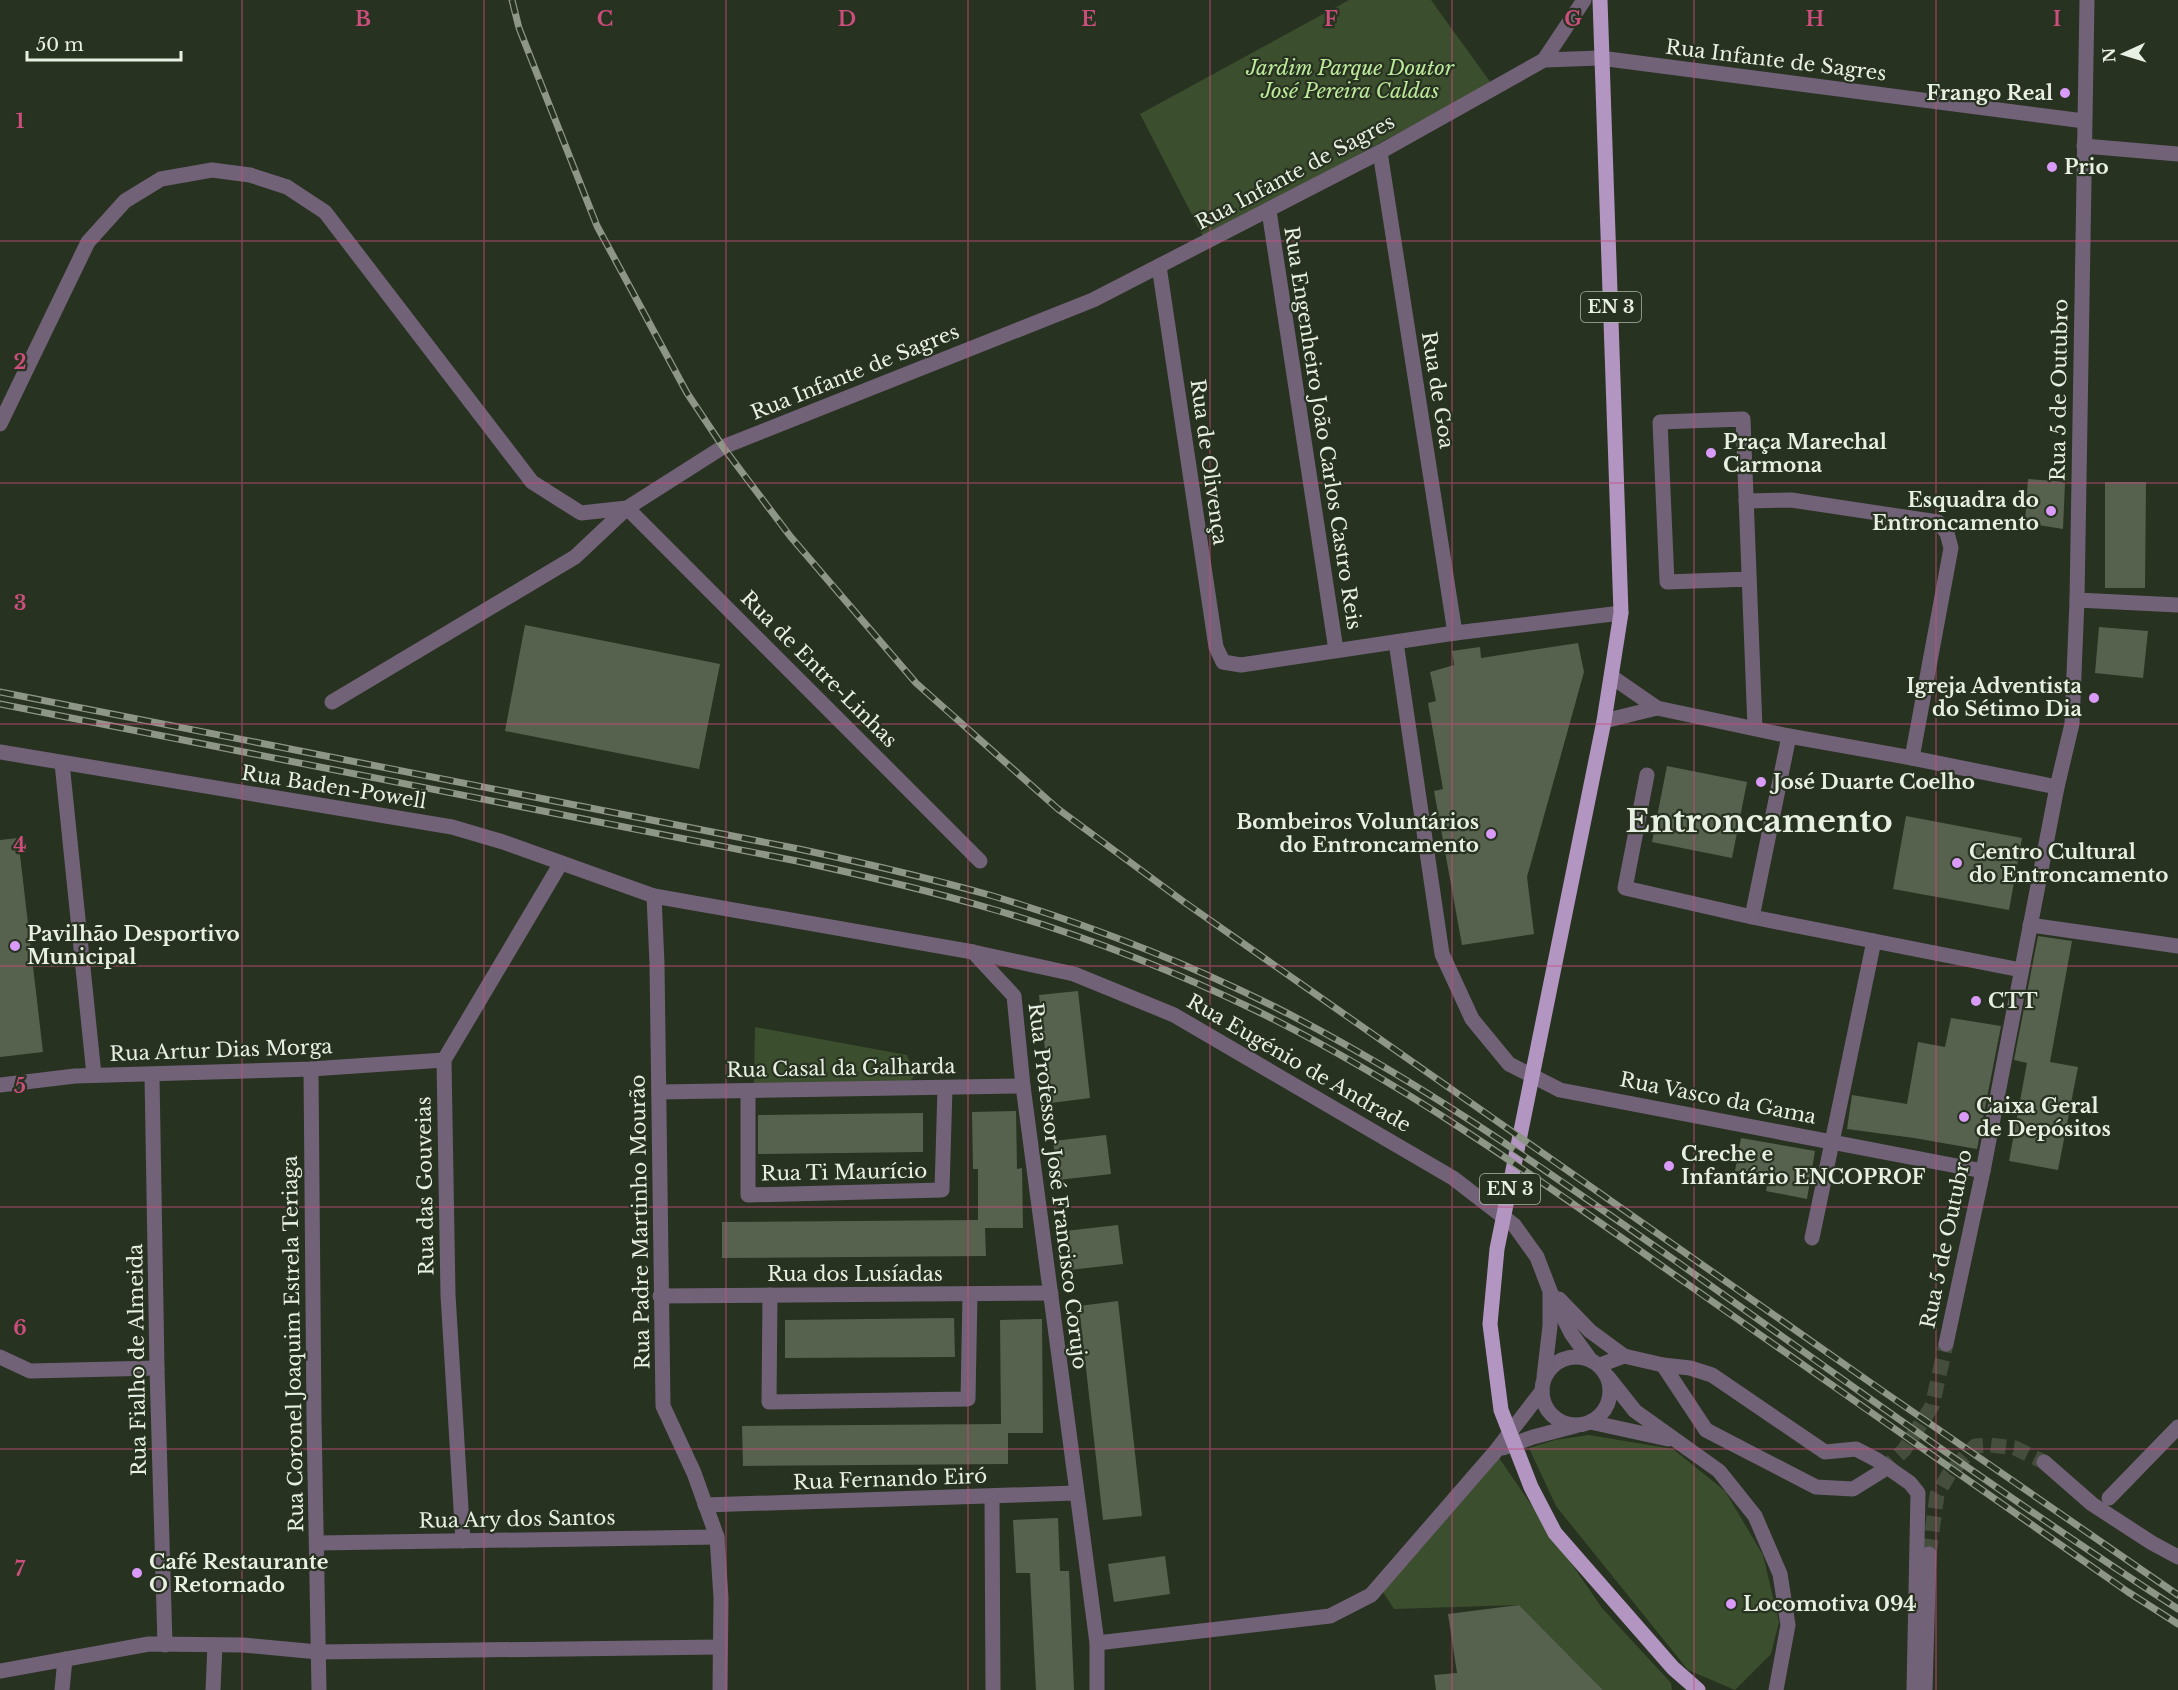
<svg xmlns="http://www.w3.org/2000/svg" width="2178" height="1690" font-family="'Libre Baskerville',serif">
<style>
.green{fill:#3b4e2d}
.building{fill:#56624e}
.lines{fill:none;stroke-linecap:round;stroke-linejoin:round}
.minor-tunnel{stroke:#454e3d;stroke-width:15;stroke-dasharray:15 8;stroke-linecap:butt}
.minor{stroke:#716278;stroke-width:15}
.major{stroke:#b395c2;stroke-width:15}
.rail-casing{stroke:#8e9687;stroke-width:7}
.rail{stroke:#283220;stroke-width:4.5;stroke-dasharray:14;stroke-linecap:butt}
.grid{fill:none;stroke:#cc4e7d;stroke-width:1.5;stroke-opacity:0.55}
.poi-dot{fill:#d99af8;stroke:#283220;stroke-width:2}
.labels{text-anchor:middle;stroke-width:4.5;stroke-linejoin:round;paint-order:stroke}
.shield{fill:#283220;stroke:#aeb6a8;stroke-width:1.5}
.shield-label{font-size:18px;font-weight:bold;fill:#e8efe3}
.street-label{font-size:20px;fill:#e8efe3;stroke:#283220}
.park-label{font-size:20px;font-style:italic;fill:#bce99a;stroke:#283220}
.poi-label{font-size:20px;font-weight:bold;fill:#e8efe3;stroke:#283220;text-anchor:start}
.town-label{font-size:32px;font-weight:bold;fill:#e8efe3;stroke:#283220}
.grid-label{font-size:20px;text-anchor:middle;font-weight:bold;fill:#cc4e7d;stroke:#283220;stroke-width:4.5;stroke-linejoin:round;paint-order:stroke}
</style>
<rect width="100%" height="100%" fill="#283220"/>
<g class="green">
<polygon points="1349,0 1431,0 1491,83 1204,238 1140,114"/>
<polygon points="755,1027 907,1055 915,1075 909,1083 754,1083"/>
<polygon points="1589,1435 1673,1449 1725,1491 1763,1555 1779,1622 1771,1654 1735,1690 1688,1670 1556,1506 1529,1448 1555,1440"/>
<polygon points="1495,1452 1602,1608 1671,1683 1672,1690 1603,1690 1519,1605 1394,1609 1379,1586"/>
</g>
<g class="building">
<polygon points="2028,479 2065,482 2063,529 2025,523"/>
<polygon points="2105,482 2146,482 2145,588 2105,588"/>
<polygon points="525,625 720,664 699,769 505,731"/>
<polygon points="2099,627 2148,631 2143,678 2095,673"/>
<polygon points="1578,643 1584,672 1527,877 1534,934 1462,945 1434,791 1443,789 1428,703 1436,701 1430,672 1454,665 1452,651 1480,647 1481,658"/>
<polygon points="1667,766 1747,782 1732,858 1652,842"/>
<polygon points="1906,816 2022,838 2009,910 1893,889"/>
<polygon points="18,838 43,1052 0,1057 0,840"/>
<polygon points="2038,936 2072,941 2050,1062 2078,1067 2058,1170 2009,1161 2027,1063 2014,1060"/>
<polygon points="1078,991 1090,1098 1051,1103 1039,995"/>
<polygon points="1951,1018 2001,1026 1977,1149 1914,1138 1847,1129 1852,1095 1907,1104 1918,1042 1945,1047"/>
<polygon points="1016,1111 1017,1169 1022,1168 1023,1228 985,1228 986,1256 722,1258 722,1222 978,1220 978,1169 973,1169 972,1112"/>
<polygon points="923,1113 923,1152 758,1154 758,1115"/>
<polygon points="1106,1135 1111,1174 1058,1180 1053,1141"/>
<polygon points="1741,1138 1815,1151 1807,1199 1766,1191 1769,1177 1735,1171"/>
<polygon points="1118,1225 1123,1264 1069,1270 1065,1231"/>
<polygon points="1118,1301 1142,1516 1103,1520 1079,1306"/>
<polygon points="954,1318 955,1357 785,1358 785,1320"/>
<polygon points="1042,1319 1043,1433 1008,1433 1008,1464 743,1466 742,1426 1001,1424 1000,1320"/>
<polygon points="1058,1518 1060,1571 1069,1571 1074,1690 1036,1690 1030,1573 1016,1573 1013,1520"/>
<polygon points="1165,1556 1170,1594 1114,1602 1108,1564"/>
<polygon points="1519,1605 1603,1690 1436,1690 1434,1675 1457,1673 1448,1614"/>
</g>
<g class="lines">
<g class="minor-tunnel">
<polyline points="1882,1471 1904,1450 1932,1406 1946,1344"/>
<polyline points="1929,1554 1937,1495 1949,1474 1975,1446 1990,1445 2015,1448 2044,1462"/>
</g>
<g class="minor">
<polyline points="1544,60 1584,0"/>
<polyline points="2084,146 2178,154"/>
<polyline points="1380,152 1455,633"/>
<polyline points="1269,211 1336,650"/>
<polyline points="1159,266 1216,647 1223,662 1241,665 1455,633 1621,613"/>
<polyline points="0,424 88,242 125,201 161,179 212,170 250,175 287,187 325,212 532,482 581,513 627,508 723,447 1093,300 1380,152 1544,60 1600,58 2084,121"/>
<polyline points="1746,501 1791,500 1938,522 1947,533 1951,548 1912,758"/>
<polyline points="1749,579 1667,582 1660,422 1743,419 1755,728"/>
<polyline points="2077,600 2178,605"/>
<polyline points="1396,642 1442,954 1472,1019 1509,1064 1560,1090 1983,1171"/>
<polyline points="1612,677 1657,708 1789,736 1912,758 2057,787"/>
<polyline points="332,702 575,557 627,508 980,861"/>
<polyline points="1604,721 1657,708"/>
<polyline points="0,752 452,827 503,842 654,896 973,952 1014,996 1023,1086 1097,1643 1097,1690"/>
<polyline points="62,763 94,1075"/>
<polyline points="1647,775 1625,888 1752,917 2021,970"/>
<polyline points="654,896 657,964 663,1406 694,1473 717,1537 721,1598 720,1690"/>
<polyline points="1752,917 1789,736"/>
<polyline points="2030,925 2178,946"/>
<polyline points="973,952 1074,974 1174,1015 1453,1178 1514,1225 1537,1257 1550,1291 1571,1333 1589,1358"/>
<polyline points="311,1069 314,1419 319,1690"/>
<polyline points="152,1075 157,1368 165,1645"/>
<polyline points="0,1085 75,1076 311,1069 444,1060"/>
<polyline points="748,1091 748,1195 942,1190 945,1088"/>
<polyline points="659,1092 1023,1086"/>
<polyline points="1812,1238 1874,941"/>
<polyline points="770,1295 769,1402 968,1399 970,1294"/>
<polyline points="660,1296 1051,1293"/>
<polyline points="1559,1299 1590,1331 1624,1356"/>
<polyline points="1946,1344 1983,1171 2057,787 2072,724 2077,600 2087,0"/>
<polyline points="0,1357 30,1371 157,1368"/>
<circle cx="1576" cy="1391" r="34"/>
<polyline points="1600,1365 1624,1356 1663,1365 1690,1368 1712,1375 1825,1452 1856,1449 1877,1460 1910,1483 1918,1493 1914,1690"/>
<polyline points="1663,1365 1706,1430 1816,1487 1853,1489 1882,1471"/>
<polyline points="1544,1377 1550,1326 1550,1294"/>
<polyline points="1608,1377 1635,1411 1719,1471 1755,1516 1780,1574 1788,1625 1776,1690"/>
<polyline points="1590,1422 1668,1439"/>
<polyline points="1503,1448 1533,1437 1575,1426"/>
<polyline points="2044,1462 2092,1504 2152,1543 2178,1557"/>
<polyline points="992,1497 993,1690"/>
<polyline points="2109,1498 2178,1427"/>
<polyline points="705,1505 1076,1493"/>
<polyline points="463,1541 448,1295 444,1060 561,863"/>
<polyline points="317,1543 717,1537"/>
<polyline points="1097,1643 1330,1616 1371,1595 1495,1452 1542,1391"/>
<polyline points="0,1671 149,1644 243,1645 318,1652 720,1647"/>
<polyline points="62,1690 65,1659"/>
<polyline points="213,1690 215,1645"/>
<polyline points="1925,1690 1929,1554"/>
</g>
<polyline class="major" points="1600,0 1621,613 1604,721 1497,1249 1490,1324 1501,1410 1531,1487 1555,1533 1673,1668 1698,1690"/>
<g class="rail-casing">
<g id="rail">
<polyline points="512,0 519,28 597,226 687,393 723,447 790,536 916,683 1058,809 1184,902 1871,1383 2178,1595"/>
<path d="M0 692 799 849C864 863 929 878 993 896 1089 925 1185 962 1275 1007 1416 1078 1544 1169 1673 1259 1840 1377 2006 1498 2178 1609"/>
<path d="M0 704 797 861C862 875 927 890 992 909 1082 935 1172 970 1257 1011 1410 1086 1548 1186 1686 1283 1833 1386 1981 1489 2128 1592L2178 1624"/>
</g>
</g>
<use href="#rail" class="rail"/>
</g>
<path class="grid" d="M242 0V1690M484 0V1690M726 0V1690M968 0V1690M1210 0V1690M1452 0V1690M1694 0V1690M1936 0V1690M0 241H2178M0 483H2178M0 724H2178M0 966H2178M0 1207H2178M0 1449H2178"/>
<g class="poi-dot">
<circle cx="2065" cy="93" r="6"/>
<circle cx="2052" cy="167" r="6"/>
<circle cx="1711" cy="453" r="6"/>
<circle cx="2051" cy="511" r="6"/>
<circle cx="2094" cy="698" r="6"/>
<circle cx="1761" cy="782" r="6"/>
<circle cx="1491" cy="834" r="6"/>
<circle cx="1957" cy="863" r="6"/>
<circle cx="15" cy="946" r="6"/>
<circle cx="1976" cy="1001" r="6"/>
<circle cx="1964" cy="1117" r="6"/>
<circle cx="1669" cy="1166" r="6"/>
<circle cx="137" cy="1573" r="6"/>
<circle cx="1731" cy="1604" r="6"/>
</g>
<g class="labels">
<g class="shield">
<rect x="1581" y="292" width="60" height="30" rx="4.5"/>
<rect x="1480" y="1174" width="60" height="30" rx="4.5"/>
</g>
<g class="shield-label">
<text x="1611" y="313">EN 3</text>
<text x="1510" y="1195">EN 3</text>
</g>
<g class="street-label">
<text transform="translate(1776 60) rotate(7)" y="7">Rua Infante de Sagres</text>
<text transform="translate(1295 172) rotate(-28)" y="7">Rua Infante de Sagres</text>
<text transform="translate(855 372) rotate(-22)" y="7">Rua Infante de Sagres</text>
<text transform="translate(1438 390) rotate(81)" y="7">Rua de Goa</text>
<text transform="translate(2059 390) rotate(-89)" y="7">Rua 5 de Outubro</text>
<text transform="translate(1323 428) rotate(81)" y="7">Rua Engenheiro João Carlos Castro Reis</text>
<text transform="translate(1209 462) rotate(82)" y="7">Rua de Olivença</text>
<text transform="translate(819 669) rotate(45)" y="7">Rua de Entre-Linhas</text>
<text transform="translate(334 787) rotate(9)" y="7">Rua Baden-Powell</text>
<text transform="translate(221 1050) rotate(-2)" y="7">Rua Artur Dias Morga</text>
<text transform="translate(1299 1063) rotate(30)" y="7">Rua Eugénio de Andrade</text>
<text transform="translate(841 1068) rotate(-1)" y="7">Rua Casal da Galharda</text>
<text transform="translate(1718 1098) rotate(11)" y="7">Rua Vasco da Gama</text>
<text transform="translate(844 1172) rotate(-1)" y="7">Rua Ti Maurício</text>
<text transform="translate(425 1186) rotate(-91)" y="7">Rua das Gouveias</text>
<text transform="translate(1058 1186) rotate(83)" y="7">Rua Professor José Francisco Corujo</text>
<text transform="translate(640 1222) rotate(-91)" y="7">Rua Padre Martinho Mourão</text>
<text transform="translate(1946 1239) rotate(-78)" y="7">Rua 5 de Outubro</text>
<text x="855" y="1281">Rua dos Lusíadas</text>
<text transform="translate(293 1344) rotate(-91)" y="7">Rua Coronel Joaquim Estrela Teriaga</text>
<text transform="translate(137 1360) rotate(-91)" y="7">Rua Fialho de Almeida</text>
<text transform="translate(890 1479) rotate(-2)" y="7">Rua Fernando Eiró</text>
<text transform="translate(517 1519) rotate(-1)" y="7">Rua Ary dos Santos</text>
</g>
<g class="park-label">
<text x="1350" y="75">Jardim Parque Doutor<tspan x="1350" dy="23">José Pereira Caldas</tspan></text>
</g>
<g class="poi-label">
<text x="2053" y="100" text-anchor="end">Frango Real</text>
<text x="2064" y="174">Prio</text>
<text x="1723" y="449">Praça Marechal<tspan x="1723" dy="23">Carmona</tspan></text>
<text x="2039" y="507" text-anchor="end">Esquadra do<tspan x="2039" dy="23">Entroncamento</tspan></text>
<text x="2082" y="693" text-anchor="end">Igreja Adventista<tspan x="2082" dy="23">do Sétimo Dia</tspan></text>
<text x="1773" y="789">José Duarte Coelho</text>
<text x="1479" y="829" text-anchor="end">Bombeiros Voluntários<tspan x="1479" dy="23">do Entroncamento</tspan></text>
<text x="1969" y="859">Centro Cultural<tspan x="1969" dy="23">do Entroncamento</tspan></text>
<text x="27" y="941">Pavilhão Desportivo<tspan x="27" dy="23">Municipal</tspan></text>
<text x="1988" y="1008">CTT</text>
<text x="1976" y="1113">Caixa Geral<tspan x="1976" dy="23">de Depósitos</tspan></text>
<text x="1681" y="1161">Creche e<tspan x="1681" dy="23">Infantário ENCOPROF</tspan></text>
<text x="149" y="1569">Café Restaurante<tspan x="149" dy="23">O Retornado</tspan></text>
<text x="1743" y="1611">Locomotiva 094</text>
</g>
<g class="town-label">
<text x="1759" y="832">Entroncamento</text>
</g>
</g>
<g class="grid-label">
<text x="363" y="26">B</text>
<text x="605" y="26">C</text>
<text x="847" y="26">D</text>
<text x="1089" y="26">E</text>
<text x="1331" y="26">F</text>
<text x="1573" y="26">G</text>
<text x="1815" y="26">H</text>
<text x="2057" y="26">I</text>
<text x="20" y="128">1</text>
<text x="20" y="369">2</text>
<text x="20" y="610">3</text>
<text x="20" y="852">4</text>
<text x="20" y="1093">5</text>
<text x="20" y="1335">6</text>
<text x="20" y="1576">7</text>
</g>
<g transform="translate(2124 54) rotate(266)" stroke="#283220" stroke-width="4.5" paint-order="stroke">
<path d="M0-4.5L10 22L0 15L-10 22Z" fill="#e8efe3"/>
<text y="-9" font-size="16" font-weight="bold" text-anchor="middle" fill="#e8efe3">N</text>
</g>
<path d="M27 51v9h154v-9" fill="none" stroke="#e8efe3" stroke-width="3"/>
<text x="36" y="51" font-size="18" fill="#e8efe3" stroke="#283220" stroke-width="4.5" paint-order="stroke">50 m</text>
</svg>
